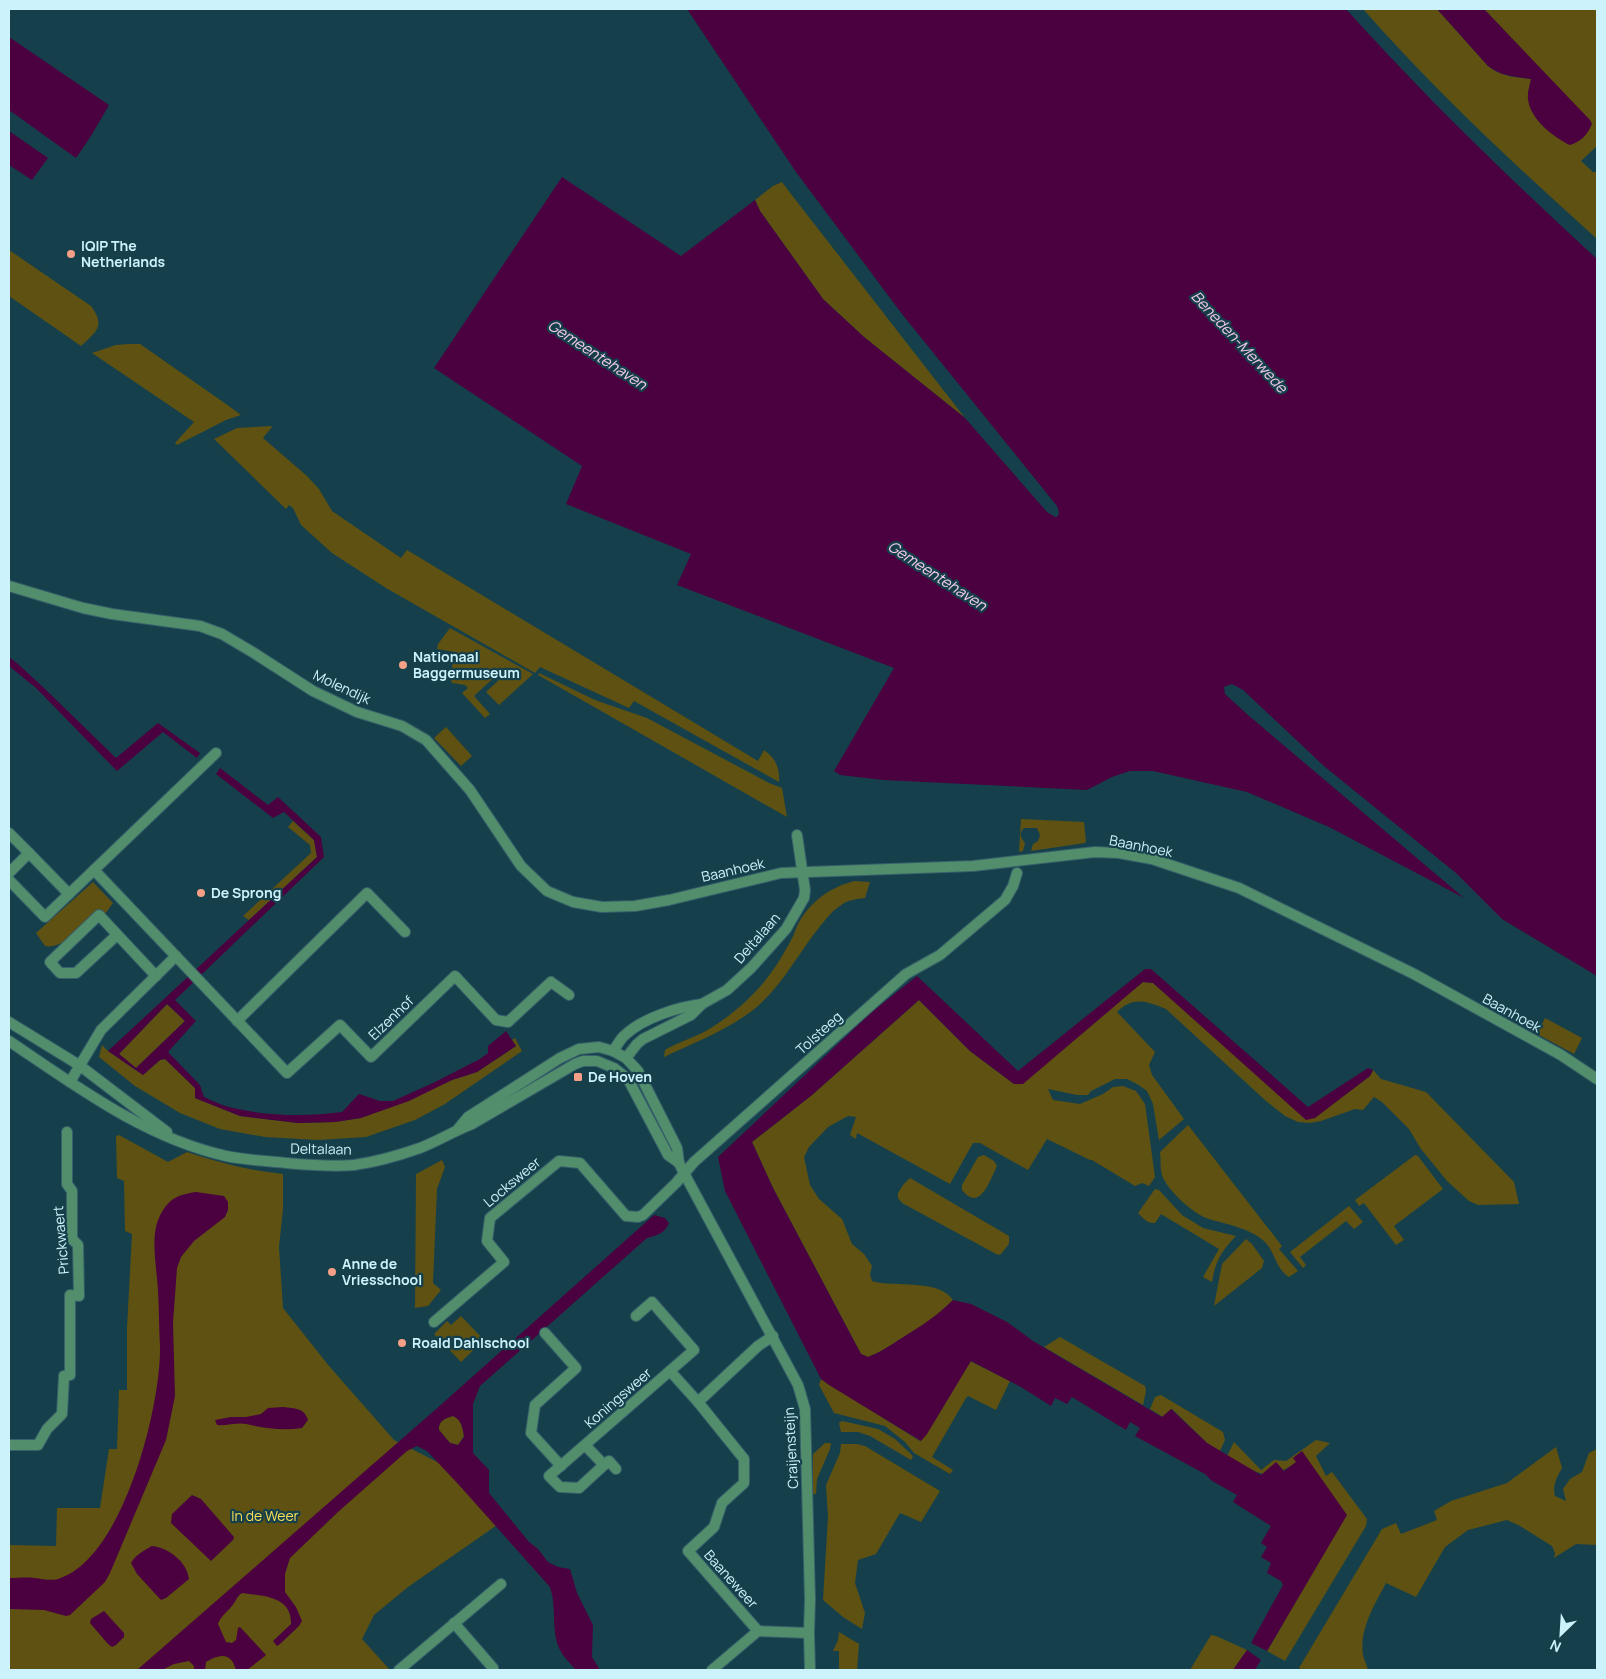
<svg xmlns="http://www.w3.org/2000/svg" width="1606" height="1679" font-family="Manrope,sans-serif">
<style>
.green{fill:#5e5112}
.water{fill:#4b003f;fill-rule:evenodd}
.lines{fill:none;stroke-linecap:round;stroke-linejoin:round}
.minor-casing{stroke:#36606b;stroke-width:12}
.tertiary-casing{stroke:#36606b;stroke-width:12}
.minor{stroke:#528e6b;stroke-width:10}
.tertiary{stroke:#528e6b;stroke-width:10}
.poi-dot{fill:#f49f86;stroke:#15404b;stroke-width:2}
.labels{text-anchor:middle;stroke-width:4.5;stroke-linejoin:round;paint-order:stroke}
.poi-label{font-size:14px;font-weight:bold;fill:#ccf2fc;stroke:#15404b;text-anchor:start}
.street-label{font-size:14px;fill:#ccf2fc;stroke:#15404b}
.park-label{font-size:14px;fill:#fbdd56;stroke:#15404b}
.water-label{font-size:15px;font-style:italic;fill:#f4cae8;stroke:#15404b}
</style>
<rect width="100%" height="100%" fill="#15404b"/>
<g class="green">
<path d="M1363 9H1437L1488 66C1502 77 1514 77 1531 79L1528 97 1548 77 1484 9H1597V146L1581 161 1593 172H1597V239C1516 166 1435 91 1363 9Z"/>
<polygon points="782,182 791,194 965,418 864,337 823,299 760,211 755,200 773,186"/>
<path d="M9 250 91 306C106 326 96 332 81 346L9 296Z"/>
<polygon points="128,344 140,344 226,404 241,415 226,420 177,445 175,443 194,422 92,353 116,345"/>
<path d="M271 426 272 427 263 438 307 476 319 489 332 511 401 558 407 550 758 761 764 750C775 758 780 767 779 782L634 701 629 708 540 667 535 673 386 588 332 553 301 525 293 508 289 505 286 509 214 439 237 428Z"/>
<polygon points="450,628 533,674 499,705 486,692 501,678 498,674 474,696 490,714 485,718 462,693 468,688 465,685 452,683 450,677 455,652 437,649 438,644"/>
<polygon points="539,673 595,700 647,718 769,783 782,788 787,817 538,675"/>
<polygon points="446,727 472,756 461,766 434,738"/>
<path d="M1021 819 1084 822 1086 841 1085 843 1031 851 1033 844 1038 841 1040 835 1037 828H1024C1019 833 1020 837 1025 843L1023 851 1019 852Z"/>
<polygon points="293,821 314,840 317,857 249,920 243,916 311,853 310,845 288,827"/>
<path d="M854 881 870 882 865 898C856 899 847 900 840 906 832 911 827 918 821 925 799 952 784 983 758 1006 731 1029 695 1042 664 1057L665 1050C677 1043 689 1039 700 1034 720 1024 740 1008 755 992 769 978 781 959 790 942 794 936 795 930 798 924 811 901 829 888 854 881Z"/>
<path d="M93 882 113 903 105 914 100 909C86 922 65 950 45 946L36 933Z"/>
<path d="M1143 982 1153 983 1315 1117 1370 1076 1373 1070 1381 1079 1426 1092 1514 1182 1519 1204 1478 1205 1469 1201 1447 1181 1421 1149 1409 1129 1382 1102 1374 1097 1363 1110 1355 1109 1321 1121 1310 1123 1298 1122 1285 1116 1266 1101 1166 1009C1146 1001 1133 996 1117 1012L1155 1052 1149 1065 1152 1075 1184 1119 1159 1140 1153 1104 1147 1091 1137 1084 1127 1079H1115L1091 1091 1088 1095H1077L1048 1089 1053 1100 1080 1104 1103 1094 1113 1087 1123 1086 1136 1091 1145 1104 1155 1177 1149 1186 1142 1183 1135 1186 1092 1160H1090L1047 1139 1028 1170 980 1143H973L950 1184 857 1133 856 1139 850 1135 856 1117 848 1116 828 1127 809 1147 804 1157 810 1185 819 1199 842 1219 852 1244 864 1254 872 1266 870 1274 872 1281C895 1288 938 1278 953 1300 937 1316 921 1327 902 1338 891 1345 881 1352 868 1357L861 1354 773 1188 752 1142 812 1095 919 1000 970 1051 1014 1084Z"/>
<polygon points="167,1004 185,1021 136,1068 119,1054"/>
<polygon points="1545,1018 1582,1038 1574,1054 1537,1034"/>
<polygon points="515,1038 522,1051 445,1104 415,1120 366,1137 318,1140 265,1137 220,1129 180,1113 135,1086 99,1057 102,1045 108,1051 143,1075 160,1060 165,1059 195,1088 195,1098 240,1116 298,1123 335,1122 361,1118 452,1080 477,1072 516,1046 512,1040"/>
<path d="M1188 1125 1282 1246 1279 1249 1298 1271 1289 1277C1276 1269 1275 1253 1266 1243 1253 1229 1226 1224 1209 1219 1194 1215 1167 1190 1162 1175 1160 1168 1161 1159 1160 1152Z"/>
<path d="M119 1135 168 1162 187 1152C221 1163 247 1170 283 1174V1209L279 1247 283 1308 329 1366 394 1440 451 1469 500 1523 408 1587 374 1615 362 1639 390 1670H9V1545L56 1546 57 1508H100L109 1449H117L119 1390H127V1328L132 1234 125 1231 124 1181 117 1178 116 1136Z"/>
<path d="M984 1155 994 1161 997 1166C990 1180 980 1213 962 1190V1185L978 1157Z"/>
<polygon points="1415,1155 1418,1156 1443,1189 1394,1226 1404,1240 1396,1245 1364,1203 1359,1206 1355,1200"/>
<polygon points="442,1160 445,1167 437,1189 433,1283 441,1290 428,1306 415,1308 416,1174"/>
<polygon points="910,1178 1009,1236 1009,1244 1001,1254 998,1255 902,1203 898,1198 898,1193 903,1185"/>
<path d="M1155 1189 1159 1190 1182 1215 1203 1228 1236 1236C1222 1250 1215 1262 1212 1282L1203 1277 1219 1249 1161 1214 1155 1223C1148 1224 1143 1218 1138 1213Z"/>
<polygon points="1349,1206 1363,1222 1354,1229 1346,1221 1300,1257 1306,1265 1303,1268 1290,1252"/>
<polygon points="1246,1239 1252,1244 1264,1261 1262,1268 1214,1306 1222,1264"/>
<polygon points="461,1316 484,1340 461,1362 434,1334 447,1321 451,1325"/>
<polygon points="1060,1337 1145,1386 1146,1391 1143,1405 1044,1347"/>
<polygon points="970,1361 1010,1381 996,1410 968,1396 966,1398 932,1457 953,1470 950,1474 914,1453 905,1442 885,1426 834,1413 819,1385 821,1379 920,1441"/>
<polygon points="1161,1395 1223,1432 1225,1440 1220,1451 1207,1443 1172,1409 1163,1417 1150,1409 1155,1397"/>
<path d="M453 1416C461 1419 463 1428 464 1436L458 1445 450 1443 439 1430C438 1421 445 1418 453 1416Z"/>
<polygon points="842,1421 878,1429 895,1439 913,1456 911,1460 870,1436 858,1432 841,1432 839,1423"/>
<path d="M1316 1440 1330 1443 1316 1456 1326 1476 1332 1472 1367 1519 1366 1526 1285 1661 1267 1651 1283 1624 1297 1462C1265 1484 1256 1472 1227 1456L1234 1442 1261 1470 1274 1460 1286 1461Z"/>
<polygon points="825,1443 831,1443 830,1449 817,1479 816,1494 813,1494 813,1454"/>
<polygon points="841,1444 857,1444 865,1446 940,1491 921,1522 900,1513 876,1554 858,1560 855,1583 865,1613 862,1629 843,1617 823,1600 828,1517 826,1485 840,1453"/>
<path d="M1556 1447 1562 1468C1557 1477 1552 1486 1555 1496L1566 1501 1563 1489 1570 1479 1582 1472 1589 1453 1597 1449V1545L1576 1544 1554 1558 1555 1553 1552 1546 1520 1526 1507 1520 1468 1530 1445 1547 1416 1597 1386 1583C1375 1604 1359 1629 1363 1655 1364 1660 1367 1665 1368 1670H1302L1299 1668 1382 1529 1396 1523 1401 1534 1437 1520 1434 1511 1451 1501 1507 1483Z"/>
<polygon points="839,1632 859,1644 857,1670 839,1670 839,1651 833,1651 838,1640"/>
<polygon points="1211,1635 1216,1636 1247,1650 1233,1670 1190,1670"/>
</g>
<g class="water">
<path d="M687 9H1346C1425 97 1510 179 1597 259V976L1502 919 1456 873 1325 767 1243 690 1232 684 1224 687 1225 694 1248 715 1464 898 1329 827 1247 792 1153 771H1130L1112 777 1087 790 883 780 840 775 834 771 894 668 677 585 691 554 566 504 582 466 434 368 562 177 681 256 755 200 760 211 823 299 864 337 965 418 1047 512 1055 517 1058 516 1059 512 1057 506 902 314 796 172Z"/>
<path d="M1437 9H1484L1590 120 1592 124C1587 135 1582 141 1570 145 1553 137 1530 119 1528 99 1527 92 1530 85 1531 79 1513 76 1503 77 1488 66Z"/>
<polygon points="9,37 109,105 91,136 76,158 9,110"/>
<polygon points="9,131 48,158 32,180 9,165"/>
<polygon points="9,657 18,664 44,688 116,758 158,723 200,753 197,758 163,732 117,771 36,688 9,666"/>
<path d="M220 768 268 805 278 797 321 837 324 857 175 1000 196 1021 168 1052 200 1085 204 1097C213 1101 223 1106 233 1108 268 1116 307 1117 342 1112L359 1094 380 1101H393L433 1083 480 1059 488 1053V1046L506 1031 516 1046 477 1072 452 1080 409 1101 361 1118 335 1122 298 1123 240 1116 195 1098V1088L165 1059 160 1060 143 1075 108 1051 317 857 314 840 284 812 273 818 216 774ZM167 1004 185 1021 136 1068 119 1054Z"/>
<path d="M1145 969H1151L1308 1107 1368 1068 1373 1070 1370 1076 1315 1118 1306 1120 1153 983 1143 982 1023 1084H1014L970 1051 919 1000 812 1095 752 1142 773 1188 861 1354 868 1357C881 1352 891 1345 902 1338 921 1326 937 1316 953 1300L971 1304 1007 1322 1033 1341 1162 1417 1171 1409 1207 1443 1261 1475 1276 1462 1284 1471 1296 1462 1293 1458 1302 1451 1347 1515 1267 1651 1251 1643 1283 1585 1281 1581 1267 1573 1271 1563 1261 1557 1267 1547 1261 1543 1271 1526 1233 1502 1237 1495 1212 1481 1205 1474 1135 1436 1140 1428 1130 1422 1126 1430 1072 1397 1067 1404 1055 1398 1051 1406 1021 1387 971 1361 927 1434 921 1441 829 1385 821 1379 725 1191 718 1157 873 1011 917 976 1018 1071Z"/>
<path d="M196 1192 224 1196 228 1202V1210L225 1217 194 1241 181 1257 177 1268 173 1323 175 1396 166 1440 110 1573 105 1582 70 1615 66 1616 44 1610 9 1609V1578C18 1578 26 1577 35 1578 42 1579 51 1581 58 1579 123 1559 161 1407 160 1347 159 1328 159 1309 158 1290 157 1270 150 1237 159 1218 168 1199 176 1195 196 1192Z"/>
<path d="M654 1215 665 1218 669 1223C664 1234 658 1235 647 1238L480 1386 473 1404V1453L489 1470V1493L529 1542 538 1549 548 1562 558 1567 570 1569 577 1593 593 1625 592 1657 600 1670H576C570 1663 563 1657 559 1648 551 1629 557 1608 550 1587L459 1485 427 1451 417 1446 407 1451 338 1512 290 1558 285 1574V1592L296 1607 302 1621 299 1626 280 1644 277 1646 273 1641 291 1624C292 1596 263 1596 242 1593 236 1597 236 1602 231 1607 226 1613 221 1616 218 1624L226 1642 232 1643 236 1640 238 1628 240 1627 266 1655 265 1656 247 1670H236C231 1652 220 1654 206 1662L205 1670H194V1666L189 1661 174 1664 162 1670H137L435 1410ZM453 1416C461 1419 463 1428 464 1437L458 1445 450 1443 439 1430C438 1421 445 1418 453 1416Z"/>
<path d="M283 1407C295 1409 304 1407 308 1420L302 1428C283 1431 263 1428 246 1424 238 1422 226 1426 217 1425L215 1420 231 1417H246L261 1414 268 1408Z"/>
<polygon points="192,1495 201,1499 234,1537 233,1540 211,1561 171,1523 172,1514"/>
<path d="M152 1546C169 1548 187 1562 189 1579L166 1598 161 1600 137 1574 131 1563C135 1555 145 1550 152 1546Z"/>
<polygon points="104,1611 124,1633 124,1637 116,1645 112,1647 108,1644 90,1623 91,1619"/>
<polygon points="1247,1650 1261,1660 1255,1670 1233,1670"/>
</g>
<g class="lines">
<g class="minor-casing">
<g id="minor">
<polyline points="9,586 83,608 112,614 200,626 222,634 254,653 313,691 357,712 402,726 426,740 470,790 521,866 547,891 573,902 602,907 635,906 669,900 781,873 973,866 1095,852 1119,853 1152,859 1239,888 1414,974 1561,1055 1597,1079"/>
<polyline points="9,833 29,853"/>
<polyline points="94,870 287,1073 340,1025 371,1057 455,976 496,1020 508,1022 551,982 569,995"/>
<polyline points="9,873 29,853 69,894"/>
<polyline points="9,880 45,917 216,753"/>
<polyline points="117,935 76,973 60,973 50,962 99,915 156,976"/>
<polyline points="237,1021 367,893 405,932"/>
<path d="M613 1051C617 1046 620 1039 625 1035 643 1018 678 1007 702 1004"/>
<polyline points="626,1058 637,1044 643,1039 691,1015 702,1004 727,990 751,968 786,929 804,898 805,890 797,835"/>
<polyline points="70,1082 101,1030 176,956"/>
<polyline points="434,1322 504,1262 487,1241 490,1218 559,1161 580,1163 626,1216 638,1217 643,1215 676,1183 694,1162 906,974 940,955 1005,900 1013,886 1017,873"/>
<polyline points="545,1333 576,1368 535,1405 531,1433 561,1466"/>
<polyline points="670,1371 698,1402 758,1346 773,1336"/>
<polyline points="698,1402 744,1459 744,1483 722,1503 714,1527 688,1551 758,1631"/>
<polyline points="9,1445 38,1445 47,1429 62,1414 64,1376 70,1375 70,1295 79,1296 78,1245 72,1239 72,1191 67,1184 67,1132"/>
<polyline points="585,1445 604,1465 579,1488 560,1487 549,1476 694,1350 652,1302 636,1316"/>
<polyline points="604,1465 609,1461 616,1469"/>
<polyline points="454,1623 493,1668 492,1670"/>
<polyline points="399,1670 501,1584"/>
<polyline points="712,1670 758,1631 809,1633"/>
</g>
</g>
<g class="tertiary-casing">
<g id="tertiary">
<polyline points="9,1022 79,1065 167,1132"/>
<path d="M9 1041C76 1086 145 1138 226 1156 245 1160 266 1161 286 1163 308 1165 333 1167 354 1165 376 1162 400 1155 420 1148 438 1141 454 1131 472 1124L575 1064 583 1061H597L614 1068 628 1079 668 1155 679 1163"/>
<polyline points="458,1129 468,1117 560,1058 579,1049 599,1047 613,1051 626,1058 638,1071 677,1148 679,1163 684,1173 798,1385 805,1409 810,1599 809,1633 810,1670"/>
</g>
</g>
<use href="#minor" class="minor"/>
<use href="#tertiary" class="tertiary"/>
</g>
<g class="poi-dot">
<circle cx="71" cy="254" r="5"/>
<circle cx="403" cy="665" r="5"/>
<circle cx="201" cy="893" r="5"/>
<rect x="573" y="1072" width="10" height="10" rx="2.5"/>
<circle cx="332" cy="1272" r="5"/>
<circle cx="402" cy="1343" r="5"/>
</g>
<g class="labels">
<g class="poi-label">
<text x="81" y="251">IQIP The<tspan x="81" dy="16">Netherlands</tspan></text>
<text x="413" y="662">Nationaal<tspan x="413" dy="16">Baggermuseum</tspan></text>
<text x="211" y="898">De Sprong</text>
<text x="588" y="1082">De Hoven</text>
<text x="342" y="1269">Anne de<tspan x="342" dy="16">Vriesschool</tspan></text>
<text x="412" y="1348">Roald Dahlschool</text>
</g>
<g class="street-label">
<text transform="translate(342 687) rotate(25)" y="5">Molendijk</text>
<text transform="translate(1141 846) rotate(11)" y="5">Baanhoek</text>
<text transform="translate(733 870) rotate(-13)" y="5">Baanhoek</text>
<text transform="translate(757 938) rotate(-49)" y="5">Deltalaan</text>
<text transform="translate(1512 1013) rotate(29)" y="5">Baanhoek</text>
<text transform="translate(391 1018) rotate(-44)" y="5">Elzenhof</text>
<text transform="translate(819 1033) rotate(-42)" y="5">Tolsteeg</text>
<text transform="translate(321 1149) rotate(1)" y="5">Deltalaan</text>
<text transform="translate(512 1182) rotate(-40)" y="5">Locksweer</text>
<text transform="translate(61 1240) rotate(-95)" y="5">Prickwaert</text>
<text transform="translate(618 1398) rotate(-41)" y="5">Koningsweer</text>
<text transform="translate(791 1448) rotate(-93)" y="5">Craijensteijn</text>
<text transform="translate(731 1579) rotate(48)" y="5">Baaneweer</text>
</g>
<g class="park-label">
<text x="265" y="1521">In de Weer</text>
</g>
<g class="water-label">
<text transform="translate(1239 342) rotate(47)" y="5">Beneden-Merwede</text>
<text transform="translate(597 355) rotate(33)" y="5">Gemeentehaven</text>
<text transform="translate(937 576) rotate(33)" y="5">Gemeentehaven</text>
</g>
</g>
<rect width="1606" height="1679" fill="none" stroke="#ccf2fc" stroke-width="20"/>
<g transform="translate(1561 1634) rotate(205)" stroke="#15404b" stroke-width="4" paint-order="stroke">
<path d="M0-4L9 19L0 12L-9 19Z" fill="#ccf2fc"/>
<text y="-8" font-size="14" font-weight="bold" text-anchor="middle" fill="#ccf2fc">N</text>
</g>
</svg>
